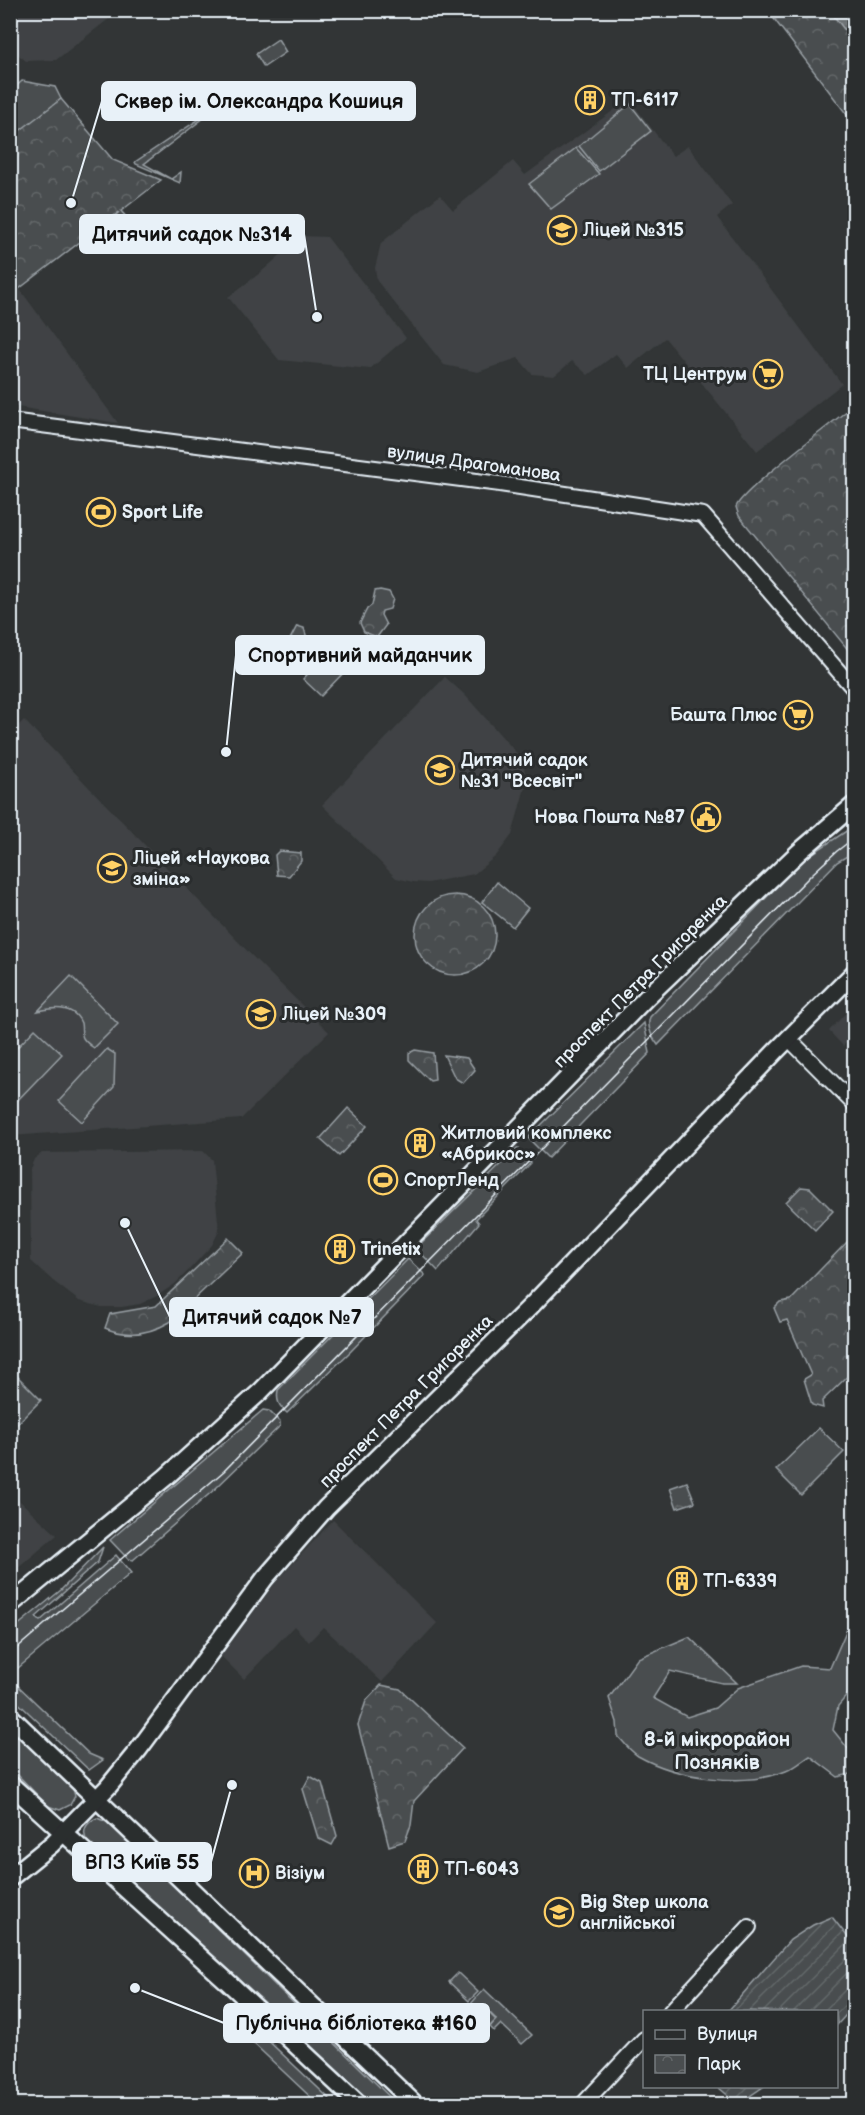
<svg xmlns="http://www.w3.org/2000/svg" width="865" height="2115" font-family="'Balsamiq Sans',sans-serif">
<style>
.built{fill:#3f4244}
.grass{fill:#494d4f;stroke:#989fa4;stroke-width:1.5}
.park{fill:url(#park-crowns);stroke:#989fa4;stroke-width:1.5}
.garden{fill:url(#garden-furrows);stroke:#989fa4;stroke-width:1.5}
.water{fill:url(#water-rules);stroke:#9fa5aa;stroke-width:1.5}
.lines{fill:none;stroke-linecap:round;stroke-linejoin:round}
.minor-casing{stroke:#e8f1f8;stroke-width:18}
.major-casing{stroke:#e8f1f8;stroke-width:21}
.minor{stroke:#2a2d2e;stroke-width:14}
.major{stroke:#2a2d2e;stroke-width:16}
.tram{stroke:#e8f1f8;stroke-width:1.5}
.labels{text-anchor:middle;stroke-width:6;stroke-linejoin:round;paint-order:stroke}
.poi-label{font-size:18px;font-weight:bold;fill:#e8f1f8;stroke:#2a2d2e;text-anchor:start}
.street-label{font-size:18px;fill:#e8f1f8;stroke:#2a2d2e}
.neighbourhood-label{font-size:20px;font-weight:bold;fill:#e8f1f8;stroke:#2a2d2e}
.leader{fill:none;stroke:#e8f1f8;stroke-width:2}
.callout-dot{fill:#e8f1f8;stroke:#2a2d2e;stroke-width:2}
.callout{fill:#e8f1f8;stroke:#e8f1f8;stroke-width:2}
.callout-label{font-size:20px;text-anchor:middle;font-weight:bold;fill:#111}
</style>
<defs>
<pattern id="park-crowns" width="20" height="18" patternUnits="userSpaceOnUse" patternTransform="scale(1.5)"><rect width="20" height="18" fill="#494d4f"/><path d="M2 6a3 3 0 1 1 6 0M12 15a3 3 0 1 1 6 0" fill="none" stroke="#636769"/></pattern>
<pattern id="garden-furrows" width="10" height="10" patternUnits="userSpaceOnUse" patternTransform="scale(1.5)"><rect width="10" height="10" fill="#494d4f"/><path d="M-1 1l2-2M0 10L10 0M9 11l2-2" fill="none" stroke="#636769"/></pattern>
<pattern id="water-rules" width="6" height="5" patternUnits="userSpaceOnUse" patternTransform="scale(1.5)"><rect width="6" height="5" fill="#6e7376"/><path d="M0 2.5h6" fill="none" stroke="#5a5e60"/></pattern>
</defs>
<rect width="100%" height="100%" fill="#323536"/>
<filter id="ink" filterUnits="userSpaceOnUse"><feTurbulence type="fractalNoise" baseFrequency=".0167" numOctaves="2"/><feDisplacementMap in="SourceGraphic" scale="12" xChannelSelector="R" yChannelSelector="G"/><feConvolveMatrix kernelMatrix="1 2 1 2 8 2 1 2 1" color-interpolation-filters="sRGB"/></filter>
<g filter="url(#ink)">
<g class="built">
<polygon points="10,11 105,11 110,18 56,60 26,61 11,49"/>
<polygon points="629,99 673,156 688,146 732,205 717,217 842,384 757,451 665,338 628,368 616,354 588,375 572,361 554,376 532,374 518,358 478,372 444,365 377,281 375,268 381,243 440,195 453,210 513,161 525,175"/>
<polygon points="302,236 327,237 406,338 370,369 279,360 228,297 260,273"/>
<polygon points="19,288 118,423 11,406 11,295"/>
<polygon points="445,677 465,695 522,759 527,780 512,835 496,856 474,874 428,883 413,882 396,878 322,805"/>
<polygon points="24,720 258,962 329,1032 241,1119 11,1136 10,734"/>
<polygon points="854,1004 854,1035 843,1046 829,1031"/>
<polygon points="203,1151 212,1160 219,1231 212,1245 189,1270 175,1284 157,1296 140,1304 122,1307 101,1307 79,1301 53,1281 31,1261 30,1169 34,1159 42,1153"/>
<polygon points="10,1492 57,1535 11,1574 10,1574"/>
<polygon points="333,1520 437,1623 382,1682 323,1627 309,1642 294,1626 244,1679 221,1656 276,1582"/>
</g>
<g class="grass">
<polygon points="278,39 286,52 264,67 256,54"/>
<polygon points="22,81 55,87 61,99 31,124 11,144 11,91"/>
<polygon points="630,104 651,131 599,171 579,146"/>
<polygon points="204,116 204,118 144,164 171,179 181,172 180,183 136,164 135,162"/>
<polygon points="576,148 599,174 551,209 529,184"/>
<polygon points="333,647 351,665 321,696 303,679"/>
<path d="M854 826V852L837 862 658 1045C652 1037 646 1027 650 1017L804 859Z"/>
<polygon points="497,882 528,908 513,927 482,902"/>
<path d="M71 976 118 1024 94 1048C91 1046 85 1041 83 1038 81 1034 82 1028 81 1023 74 1005 54 1007 38 1011Z"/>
<polygon points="644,1023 650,1053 548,1158 528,1138"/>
<polygon points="35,1029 62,1054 13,1105 10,1103 11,1054"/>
<polygon points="107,1049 115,1054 114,1087 82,1122 59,1101"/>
<polygon points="518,1148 531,1163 476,1219 479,1223 438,1271 416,1248"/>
<path d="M408 1259 425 1275 351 1351 287 1413C279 1406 276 1401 278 1390Z"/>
<polygon points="11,1370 41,1400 11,1430 10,1430"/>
<polygon points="263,1410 269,1411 280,1422 280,1426 215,1489 133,1560 128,1559 110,1540"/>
<polygon points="819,1428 844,1452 801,1495 776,1470"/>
<polygon points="103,1547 98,1562 36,1617 40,1621 116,1555 131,1573 11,1674 11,1631 61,1590"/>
<path d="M847 1629 854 1631V1687L838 1706 833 1730 854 1756V1773L838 1777 810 1756C802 1761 795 1768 786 1771 744 1788 677 1778 638 1756 630 1751 624 1743 618 1736L617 1722 609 1698 638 1658 689 1637 737 1683H722L670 1671 653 1698 687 1717 715 1708 738 1688 801 1666 830 1668Z"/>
<polygon points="11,1679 89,1754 103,1760 89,1770 11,1696"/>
<polygon points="10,1724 72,1785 75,1796 70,1805 60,1810 48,1806 11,1768"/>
<path d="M97 1818 109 1823 397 2104H370L271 2008 87 1841C81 1830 87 1822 97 1818Z"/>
<polygon points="458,1973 478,1992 469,2001 449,1982"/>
<polygon points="484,1989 532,2035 522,2044 501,2024 494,2031 490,2027 496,2019 486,2009 477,2017 469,2011 469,2006"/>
<polygon points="241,2015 335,2104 318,2104 233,2024"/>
</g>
<g class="park">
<polygon points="768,11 854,11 854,124"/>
<polygon points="61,99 113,160 161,180 121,211 135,227 123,238 109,222 119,212 11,295 11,142 18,132"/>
<path d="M854 405V657L739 516 736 507C742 490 834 422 854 405Z"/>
<polygon points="380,590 389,592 393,599 390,609 382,611 381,615 386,625 377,637 364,632 360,623 367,609 372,605 375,591"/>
<polygon points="297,626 304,628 308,642 301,648 286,647"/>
<polygon points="279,851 301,853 301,861 289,876 277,875 275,855"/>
<circle cx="455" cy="935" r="40"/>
<polygon points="415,1050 433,1053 435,1080 430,1081 409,1060 409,1053"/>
<polygon points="444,1055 467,1058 475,1070 463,1083 455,1078"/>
<polygon points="348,1108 367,1126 339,1156 320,1139"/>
<polygon points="801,1187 810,1188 833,1211 815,1230 786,1202"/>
<path d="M228 1238 243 1253 170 1322C149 1334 128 1338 105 1328L110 1314 156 1306Z"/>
<polygon points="847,1242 854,1250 854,1370 822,1401 823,1408 812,1405 804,1379 811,1375 787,1320 780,1322 774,1308 780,1302 791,1300"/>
<polygon points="687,1482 695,1502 677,1508 670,1488"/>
<polygon points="381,1685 400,1689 463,1748 414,1801 411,1825 405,1841 389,1846 358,1725 366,1701"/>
<polygon points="310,1776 322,1783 337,1836 332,1845 318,1838 303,1789"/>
<polygon points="485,2009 496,2020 488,2028 477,2018"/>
</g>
<g class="garden">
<polygon points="832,1917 854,1945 854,2006 837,2025 836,2012 728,2011 790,1940 813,1925"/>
<polygon points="718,2087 763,2087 738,2104"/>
</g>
<polygon class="water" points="830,11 854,11 854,42"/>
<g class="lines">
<g class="minor-casing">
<g id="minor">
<polyline points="10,421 500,484 703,515 854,689"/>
<polyline points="788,1038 854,1104"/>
<polyline points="670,2012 749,1927"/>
<polyline points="583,2104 644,2039"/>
</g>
</g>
<g class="major-casing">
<g id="major">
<polyline points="10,1605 166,1477 260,1392 647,997 799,852 854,805"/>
<polyline points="10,1716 415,2104"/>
<polyline points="10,1784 229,1983 359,2104"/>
<polyline points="10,1878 52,1844 108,1787 139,1749 265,1578 326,1508 530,1307 776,1051 854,973"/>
</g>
</g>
<use href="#minor" class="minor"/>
<use href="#major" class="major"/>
<polyline class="tram" points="10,1654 224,1471 812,874 837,851 854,838"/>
</g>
</g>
<defs>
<g id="building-ring" transform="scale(1.5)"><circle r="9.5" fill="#2a2d2e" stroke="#ffd166" stroke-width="1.5"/><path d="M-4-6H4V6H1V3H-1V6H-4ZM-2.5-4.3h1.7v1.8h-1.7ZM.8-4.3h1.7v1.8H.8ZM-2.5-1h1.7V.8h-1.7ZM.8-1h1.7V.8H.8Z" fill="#ffd166"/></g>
<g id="school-ring" transform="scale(1.5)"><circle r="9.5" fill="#2a2d2e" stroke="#ffd166" stroke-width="1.5"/><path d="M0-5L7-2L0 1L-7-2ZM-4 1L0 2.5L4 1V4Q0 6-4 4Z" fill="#ffd166"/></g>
<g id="supermarket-ring" transform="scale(1.5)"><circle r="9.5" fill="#2a2d2e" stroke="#ffd166" stroke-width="1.5"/><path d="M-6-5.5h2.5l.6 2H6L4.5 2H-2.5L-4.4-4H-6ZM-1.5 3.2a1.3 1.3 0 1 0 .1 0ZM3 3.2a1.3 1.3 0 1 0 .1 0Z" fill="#ffd166"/></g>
<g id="stadium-ring" transform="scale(1.5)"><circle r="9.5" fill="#2a2d2e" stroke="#ffd166" stroke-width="1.5"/><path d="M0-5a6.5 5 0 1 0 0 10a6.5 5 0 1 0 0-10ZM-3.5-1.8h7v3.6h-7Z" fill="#ffd166"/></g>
<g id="civic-ring" transform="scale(1.5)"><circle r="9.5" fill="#2a2d2e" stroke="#ffd166" stroke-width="1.5"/><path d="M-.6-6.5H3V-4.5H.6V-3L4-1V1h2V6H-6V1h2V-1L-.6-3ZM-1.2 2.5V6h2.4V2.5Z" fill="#ffd166"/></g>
<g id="hospital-ring" transform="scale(1.5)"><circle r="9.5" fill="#2a2d2e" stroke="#ffd166" stroke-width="1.5"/><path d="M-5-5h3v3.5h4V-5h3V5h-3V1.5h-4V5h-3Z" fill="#ffd166"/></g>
</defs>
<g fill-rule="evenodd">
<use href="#building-ring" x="590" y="100"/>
<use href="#school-ring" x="562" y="230"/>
<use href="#supermarket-ring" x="768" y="374"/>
<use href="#stadium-ring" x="101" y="512"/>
<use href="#supermarket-ring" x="798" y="715"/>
<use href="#school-ring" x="440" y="770"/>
<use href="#civic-ring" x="706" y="817"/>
<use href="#school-ring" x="112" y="868"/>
<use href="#school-ring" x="261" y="1014"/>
<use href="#building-ring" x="420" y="1143"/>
<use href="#stadium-ring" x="383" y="1180"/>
<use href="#building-ring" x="340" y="1249"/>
<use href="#building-ring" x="682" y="1581"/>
<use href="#building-ring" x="423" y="1869"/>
<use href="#hospital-ring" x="254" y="1873"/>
<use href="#school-ring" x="559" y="1912"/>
</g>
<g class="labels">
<g class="poi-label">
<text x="611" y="106">ТП-6117</text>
<text x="583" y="236">Ліцей №315</text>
<text x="747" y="380" text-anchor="end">ТЦ Центрум</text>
<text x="122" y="518">Sport Life</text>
<text x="777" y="721" text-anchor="end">Башта Плюс</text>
<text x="461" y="766">Дитячий садок<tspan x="461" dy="21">№31 "Всесвіт"</tspan></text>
<text x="685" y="823" text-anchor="end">Нова Пошта №87</text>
<text x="133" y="864">Ліцей «Наукова<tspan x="133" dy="21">зміна»</tspan></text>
<text x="282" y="1020">Ліцей №309</text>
<text x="441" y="1139">Житловий комплекс<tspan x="441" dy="21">«Абрикос»</tspan></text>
<text x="404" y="1186">СпортЛенд</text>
<text x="361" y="1255">Trinetix</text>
<text x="703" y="1587">ТП-6339</text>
<text x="444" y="1875">ТП-6043</text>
<text x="275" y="1879">Візіум</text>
<text x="580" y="1908">Big Step школа<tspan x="580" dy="21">англiйськоï</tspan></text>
</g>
<g class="street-label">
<text transform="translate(474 463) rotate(8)" y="6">вулиця Драгоманова</text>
<text transform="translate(640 981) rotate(-45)" y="6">проспект Петра Григоренка</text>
<text transform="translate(406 1401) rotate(-45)" y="6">проспект Петра Григоренка</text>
</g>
<g class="neighbourhood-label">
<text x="717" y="1746">8-й мікрорайон<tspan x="717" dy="23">Позняків</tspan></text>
</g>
</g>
<path class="leader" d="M71 203L102 101M317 317L304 234M226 752L236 655M125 1223L170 1317M232 1785L211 1862M135 1988L224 2023"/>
<g class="callout-dot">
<circle cx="71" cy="203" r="6"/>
<circle cx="317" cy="317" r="6"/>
<circle cx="226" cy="752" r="6"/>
<circle cx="125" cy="1223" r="6"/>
<circle cx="232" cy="1785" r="6"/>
<circle cx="135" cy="1988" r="6"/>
</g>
<g class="callout">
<rect x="102" y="82" width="313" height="38" rx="6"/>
<rect x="80" y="215" width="224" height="38" rx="6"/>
<rect x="236" y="636" width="248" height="38" rx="6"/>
<rect x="170" y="1298" width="203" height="38" rx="6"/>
<rect x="73" y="1843" width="138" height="38" rx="6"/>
<rect x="224" y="2004" width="265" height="38" rx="6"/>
</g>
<g class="callout-label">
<text x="259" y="108">Сквер ім. Олександра Кошиця</text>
<text x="192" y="241">Дитячий садок №314</text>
<text x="360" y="662">Спортивний майданчик</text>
<text x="272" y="1324">Дитячий садок №7</text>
<text x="142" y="1869">ВПЗ Київ 55</text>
<text x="356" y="2030">Публічна бібліотека #160</text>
</g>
<rect width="865" height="2115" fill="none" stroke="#2a2d2e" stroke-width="36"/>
<rect x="18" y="18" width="829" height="2079" fill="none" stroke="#e8f1f8" stroke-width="2" filter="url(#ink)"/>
<rect x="643" y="2010" width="195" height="78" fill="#2a2d2e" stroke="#767b7f" stroke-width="1.5"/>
<rect x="655" y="2030" width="30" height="9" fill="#2a2d2e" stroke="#767b7f" stroke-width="1.5"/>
<text x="697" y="2040" font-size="18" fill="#e8f1f8">Вулиця</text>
<rect x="655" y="2055" width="30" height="18" fill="url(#park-crowns)" stroke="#767b7f" stroke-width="1.5"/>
<text x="697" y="2070" font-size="18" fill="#e8f1f8">Парк</text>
</svg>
